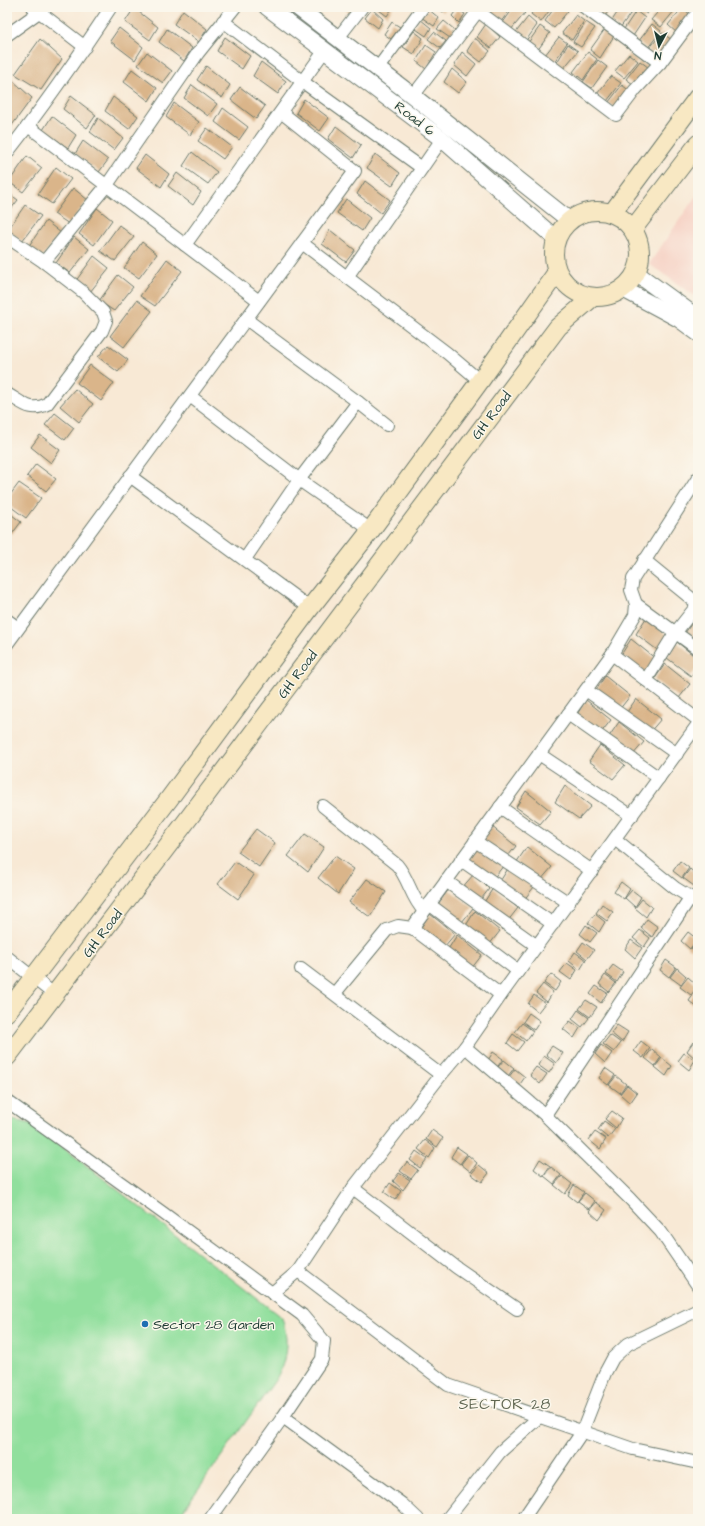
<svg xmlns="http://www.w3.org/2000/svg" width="705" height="1526" font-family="'Architects Daughter',sans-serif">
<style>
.built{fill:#f6d2c5}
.green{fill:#91df9d;stroke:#588e68}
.building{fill:#dab58a}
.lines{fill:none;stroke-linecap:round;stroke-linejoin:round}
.minor-casing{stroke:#6b796c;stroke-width:14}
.tertiary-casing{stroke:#6b796c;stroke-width:18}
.secondary-casing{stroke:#6b796c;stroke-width:20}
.minor{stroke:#fff;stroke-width:12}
.tertiary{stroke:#fff;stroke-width:16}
.secondary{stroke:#f8e8c3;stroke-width:18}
.poi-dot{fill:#1f6fb2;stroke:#fbf7ec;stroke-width:1.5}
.labels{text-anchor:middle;stroke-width:3;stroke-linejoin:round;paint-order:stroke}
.street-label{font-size:14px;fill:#1f3d34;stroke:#fbf7ec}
.poi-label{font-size:14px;fill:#1f3d34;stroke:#fbf7ec;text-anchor:start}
.neighbourhood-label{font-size:15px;letter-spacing:1px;fill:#606752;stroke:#fbf7ec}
</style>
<rect width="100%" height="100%" fill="#fbf7ec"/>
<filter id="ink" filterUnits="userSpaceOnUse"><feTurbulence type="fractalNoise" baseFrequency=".025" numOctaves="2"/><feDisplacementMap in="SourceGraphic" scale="8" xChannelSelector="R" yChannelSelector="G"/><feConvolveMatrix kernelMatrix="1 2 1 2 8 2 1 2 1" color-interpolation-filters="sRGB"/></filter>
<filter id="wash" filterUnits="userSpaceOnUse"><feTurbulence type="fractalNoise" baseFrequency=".012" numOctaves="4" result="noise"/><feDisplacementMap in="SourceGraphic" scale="16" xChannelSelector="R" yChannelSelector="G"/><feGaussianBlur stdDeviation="0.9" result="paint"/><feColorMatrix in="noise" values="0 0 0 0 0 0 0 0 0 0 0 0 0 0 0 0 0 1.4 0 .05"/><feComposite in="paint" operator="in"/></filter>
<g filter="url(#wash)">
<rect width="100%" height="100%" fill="#f8e9d5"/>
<polygon class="built" points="698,193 698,298 649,264"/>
<path class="green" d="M7 1119 33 1124 282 1318C289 1339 287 1360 276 1379L177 1519H7Z"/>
<g id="blocks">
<g class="building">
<polygon points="346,7 357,7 352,14 345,9"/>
<polygon points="375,7 393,7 387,16"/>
<polygon points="436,7 447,7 443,12"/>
<polygon points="464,7 473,7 470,11"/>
<polygon points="494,7 512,7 500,23 489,14"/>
<polygon points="514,7 517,7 525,13 510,31 502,24"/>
<polygon points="536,7 552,7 541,22 531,14"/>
<polygon points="555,7 563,7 568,11 554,28 545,21"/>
<polygon points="599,7 612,7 604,17 596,12"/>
<polygon points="621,7 629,7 633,10 620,28 611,22"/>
<polygon points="639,7 652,7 647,14 638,8"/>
<polygon points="662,7 672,7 675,10 661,27 651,20"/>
<polygon points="134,8 158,27 150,40 125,22"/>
<polygon points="682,8 691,15 677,33 668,25"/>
<polygon points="372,9 383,19 378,28 365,18"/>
<polygon points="428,9 439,18 434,26 421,17"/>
<polygon points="457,9 465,14 459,23 452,16"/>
<polygon points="183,10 207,29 199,42 174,24"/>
<polygon points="636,11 645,18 633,36 624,29"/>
<polygon points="576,15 584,21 572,40 562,33"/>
<polygon points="528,17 537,25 523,45 513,36"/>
<polygon points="420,19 431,28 426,36 413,27"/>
<polygon points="444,21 455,30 450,38 437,29"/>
<polygon points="392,22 400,27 391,39 384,34"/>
<polygon points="586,22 595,28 581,47 573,42"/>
<polygon points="486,24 500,37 491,48 477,37"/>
<polygon points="652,24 661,31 647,49 638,42"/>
<polygon points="540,26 550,33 537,51 528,43"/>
<polygon points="119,28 143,47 135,60 110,41"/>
<polygon points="167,29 192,48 184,61 159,42"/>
<polygon points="605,29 614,36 600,58 590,50"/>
<polygon points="414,31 423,38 414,54 403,47"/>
<polygon points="434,32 446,41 440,48 428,39"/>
<polygon points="662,33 672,40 658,58 648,50"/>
<polygon points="225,37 250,56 242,69 217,51"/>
<polygon points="559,37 567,43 554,62 545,55"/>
<polygon points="475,38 490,51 481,62 467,51"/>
<polygon points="40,39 62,59 41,90 15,74"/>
<polygon points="568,44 578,51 563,69 556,64"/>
<polygon points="426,45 436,52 426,69 416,61"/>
<polygon points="147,52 172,71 163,83 138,65"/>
<polygon points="462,52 476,64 467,76 454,65"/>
<polygon points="588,52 597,59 583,80 573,72"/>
<polygon points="629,54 638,61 624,78 615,71"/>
<polygon points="598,60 607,67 592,88 583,82"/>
<polygon points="640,61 649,68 636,86 626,79"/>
<polygon points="261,62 286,81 278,94 253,76"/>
<polygon points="206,66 230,85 222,98 197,80"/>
<polygon points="132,69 157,88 149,101 124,82"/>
<polygon points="452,69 467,82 458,93 444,82"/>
<polygon points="611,76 621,83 607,101 597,94"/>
<polygon points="10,78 32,98 10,128 7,126 7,82"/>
<polygon points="192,85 217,104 208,116 184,98"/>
<polygon points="622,85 631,92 618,110 608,103"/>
<polygon points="240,87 265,106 256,119 231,100"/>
<polygon points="71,96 96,115 87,128 63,109"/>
<polygon points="113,97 138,116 129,129 105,111"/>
<polygon points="304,99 329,118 320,131 296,113"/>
<polygon points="174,103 199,122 190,135 166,117"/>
<polygon points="223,108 248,127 239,140 215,122"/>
<polygon points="52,116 76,135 68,148 43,130"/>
<polygon points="98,118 123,138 114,150 90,132"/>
<polygon points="336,126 361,145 353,158 328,139"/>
<polygon points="207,128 232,147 223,159 198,141"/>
<polygon points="83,141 108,160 99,172 75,154"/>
<polygon points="192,152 217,172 208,184 183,166"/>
<polygon points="375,154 400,173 392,186 367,168"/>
<polygon points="145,155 169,174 161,187 136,168"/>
<polygon points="27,156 42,168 23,192 9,182"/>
<polygon points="56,167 71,179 52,204 38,194"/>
<polygon points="177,173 201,192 193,205 168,186"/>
<polygon points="365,181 390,200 381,213 357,194"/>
<polygon points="73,188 88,200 69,224 54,214"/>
<polygon points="7,192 18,200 7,214"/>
<polygon points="346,199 370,218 362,231 337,213"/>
<polygon points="25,205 41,216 22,241 7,231"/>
<polygon points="97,208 112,220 94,245 79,234"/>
<polygon points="46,221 61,233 42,257 28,247"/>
<polygon points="119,225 134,237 115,261 100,251"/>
<polygon points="330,230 355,250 346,262 322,244"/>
<polygon points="74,237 89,249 70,273 56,263"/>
<polygon points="142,242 157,254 139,278 124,268"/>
<polygon points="94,256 109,268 90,292 75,282"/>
<polygon points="167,259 182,271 155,306 140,296"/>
<polygon points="118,275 133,287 114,311 99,301"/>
<polygon points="137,300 152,311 124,347 110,336"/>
<polygon points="108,345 128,360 118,372 98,357"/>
<polygon points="90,365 114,383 101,401 77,383"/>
<polygon points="75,389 93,404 79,422 60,406"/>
<polygon points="55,413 74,428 65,440 45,425"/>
<polygon points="40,435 60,450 51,463 31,447"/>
<polygon points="36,464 56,479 46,491 27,476"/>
<polygon points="19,483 41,498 26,518 7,504 7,499"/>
<polygon points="7,511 21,522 12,534 7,530"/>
<polygon points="696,617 698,619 698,642 685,633"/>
<polygon points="646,618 671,638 660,652 636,634"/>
<polygon points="631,639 656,659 645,673 621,655"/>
<polygon points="677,642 698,659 698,667 691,676 667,658"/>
<polygon points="665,664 690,684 679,698 654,680"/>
<polygon points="605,676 630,696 619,710 595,692"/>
<polygon points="636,699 661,719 649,733 625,715"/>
<polygon points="586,700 611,720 600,734 576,716"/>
<polygon points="619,722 644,742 632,756 608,738"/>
<polygon points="600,745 625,765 613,779 589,761"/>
<polygon points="565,786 591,806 579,819 555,802"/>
<polygon points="526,791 551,811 540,824 516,807"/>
<polygon points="491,826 516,846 505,860 481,842"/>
<polygon points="256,829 275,843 259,867 238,852"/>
<polygon points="305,834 324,847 308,872 288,856"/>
<polygon points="479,845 504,865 493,879 468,861"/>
<polygon points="527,847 552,867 540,881 516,863"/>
<polygon points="335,856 354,869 338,894 318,878"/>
<polygon points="680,861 689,868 682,878 673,871"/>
<polygon points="235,862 254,875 238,899 218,884"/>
<polygon points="509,867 534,887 523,901 499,883"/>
<polygon points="690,869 698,876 698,879 694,886 683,878"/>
<polygon points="474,874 489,889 478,903 460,890"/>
<polygon points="367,879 386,892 370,917 349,902"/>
<polygon points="621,882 630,889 624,899 614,892"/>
<polygon points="698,882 698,891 694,887"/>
<polygon points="493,888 518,908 507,922 483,904"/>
<polygon points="449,889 473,908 462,922 438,904"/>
<polygon points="632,890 641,897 635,907 625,898"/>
<polygon points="642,899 652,907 646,917 635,908"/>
<polygon points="602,904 613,912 607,921 596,913"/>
<polygon points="475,911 500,931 489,945 465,927"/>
<polygon points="430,914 455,934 444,947 420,929"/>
<polygon points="595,914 605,922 599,932 588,923"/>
<polygon points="647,919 658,927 652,937 641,928"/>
<polygon points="586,925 597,933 590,942 580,934"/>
<polygon points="640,930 650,938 644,947 633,938"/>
<polygon points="688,932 697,939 690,949 681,941"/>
<polygon points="457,935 482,955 471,969 447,951"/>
<polygon points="631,940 642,948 635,958 625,949"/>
<polygon points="698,940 698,953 691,948"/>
<polygon points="583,942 594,950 587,959 577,951"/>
<polygon points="575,952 586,960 580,970 569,961"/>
<polygon points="666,960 676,967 669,977 660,970"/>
<polygon points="567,963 577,970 571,980 560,972"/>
<polygon points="613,965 623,972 617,982 606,974"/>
<polygon points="677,968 686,976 681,985 670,977"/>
<polygon points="551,974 561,982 555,991 544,983"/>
<polygon points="605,975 616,983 609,992 599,984"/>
<polygon points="688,977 698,986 691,995 680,987"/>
<polygon points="543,984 553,992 547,1002 536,993"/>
<polygon points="596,986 607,993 601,1003 590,994"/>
<polygon points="696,991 698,993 698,1008 689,1001"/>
<polygon points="534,995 545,1003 538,1012 528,1004"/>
<polygon points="586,1000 597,1007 590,1017 579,1009"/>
<polygon points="578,1010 589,1018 582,1027 572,1019"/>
<polygon points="529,1013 540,1021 534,1030 523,1022"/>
<polygon points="570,1021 580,1028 574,1038 563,1029"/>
<polygon points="522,1023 533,1031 526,1041 515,1032"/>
<polygon points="617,1025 628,1032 622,1042 611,1033"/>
<polygon points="513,1034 524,1042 517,1051 507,1043"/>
<polygon points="610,1035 621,1043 614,1052 603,1044"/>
<polygon points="641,1041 650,1048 643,1058 634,1051"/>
<polygon points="693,1042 698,1046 697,1060 687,1051"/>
<polygon points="601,1045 612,1053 605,1063 595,1054"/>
<polygon points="552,1046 563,1053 556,1063 546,1054"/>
<polygon points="652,1049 661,1057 655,1066 645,1058"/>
<polygon points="493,1052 503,1059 496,1069 487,1062"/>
<polygon points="684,1053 695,1060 689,1070 678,1061"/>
<polygon points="544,1056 555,1064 549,1073 538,1065"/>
<polygon points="662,1058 672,1066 666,1076 655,1067"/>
<polygon points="504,1060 514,1068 508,1076 497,1068"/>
<polygon points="536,1067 547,1074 540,1084 530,1075"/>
<polygon points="605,1068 615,1075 608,1085 599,1078"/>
<polygon points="515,1069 525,1077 518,1087 508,1078"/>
<polygon points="616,1076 626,1084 620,1093 609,1085"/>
<polygon points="627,1085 637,1093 630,1103 620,1094"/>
<polygon points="612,1111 622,1118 616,1128 605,1119"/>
<polygon points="604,1121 615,1129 608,1138 598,1130"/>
<polygon points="432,1130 443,1138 437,1147 426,1139"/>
<polygon points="595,1132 606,1139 600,1149 589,1140"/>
<polygon points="425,1140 435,1148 429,1158 418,1149"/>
<polygon points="457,1147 467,1154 460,1164 451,1157"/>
<polygon points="416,1151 427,1159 420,1168 410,1160"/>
<polygon points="468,1155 477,1163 471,1172 461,1164"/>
<polygon points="540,1159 550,1166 543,1176 534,1169"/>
<polygon points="407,1162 418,1170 411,1179 400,1171"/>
<polygon points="479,1165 489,1173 482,1182 471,1174"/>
<polygon points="551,1167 561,1175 554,1184 544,1176"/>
<polygon points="399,1173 410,1180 403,1190 393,1181"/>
<polygon points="562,1176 572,1184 565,1194 554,1185"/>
<polygon points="390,1183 401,1191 395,1200 384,1192"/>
<polygon points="574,1185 584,1192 577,1202 568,1195"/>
<polygon points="585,1193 595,1201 589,1209 578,1201"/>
<polygon points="596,1202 606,1210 599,1220 589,1211"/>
</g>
</g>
</g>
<g filter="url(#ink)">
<use href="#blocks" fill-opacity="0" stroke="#6b796c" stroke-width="1"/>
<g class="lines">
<g class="minor-casing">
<g id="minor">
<polyline points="33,7 85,47"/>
<polyline points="584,7 660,63"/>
<polyline points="478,11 616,115 635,90 660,63 698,12"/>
<polyline points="223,21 303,82 422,168"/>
<polyline points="7,35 39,12"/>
<polyline points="338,38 362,7"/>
<polyline points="378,68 423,7"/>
<polyline points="413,96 481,7"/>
<polyline points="28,126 259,301"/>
<path d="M7 153C44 106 78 57 111 7"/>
<path d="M7 237 44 262 83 292 103 312 106 321 102 331 47 404C30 413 22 402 7 394"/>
<polyline points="302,243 447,353 480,381"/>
<polyline points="185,245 325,50"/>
<polyline points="44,262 107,185 198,53 235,7"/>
<polyline points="347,277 442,139"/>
<polyline points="246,319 358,402 387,425"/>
<polyline points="190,396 305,484 371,530"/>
<polyline points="130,476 310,608"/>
<polyline points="245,559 299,480 358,402"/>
<polyline points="644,560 698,604"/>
<polyline points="636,604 698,649"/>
<polyline points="7,620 18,628"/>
<polyline points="7,644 355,171 281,112"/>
<polyline points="612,654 698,720"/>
<polyline points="646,680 675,633 698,604"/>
<polyline points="586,690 677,754"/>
<polyline points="568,714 659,778"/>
<polyline points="539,754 632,816"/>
<path d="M323 806 397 865C409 879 411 898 424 911"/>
<polyline points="500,807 592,871"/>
<polyline points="615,839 675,888 698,902"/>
<polyline points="475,841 569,903"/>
<polyline points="461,860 553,924"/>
<polyline points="446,881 537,946"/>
<polyline points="429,904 518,971"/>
<polyline points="7,957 55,995"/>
<polyline points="301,969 441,1075"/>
<polyline points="335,993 387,930 398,926 412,928"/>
<polyline points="501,995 412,928 612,654 635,615 636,604 631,590 633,579 698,478"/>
<polyline points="465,1047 545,1115 630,1199 661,1232 698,1286"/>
<polyline points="7,1101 163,1213 302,1315 324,1341 322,1359 283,1417 210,1519"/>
<polyline points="545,1115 690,898"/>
<polyline points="353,1188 456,1267 517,1309"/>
<polyline points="298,1271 448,1385 633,1449 698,1463"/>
<polyline points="272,1293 298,1271 353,1188 441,1075 465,1047 501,995 698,724"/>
<polyline points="283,1417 402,1504 418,1519"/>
<polyline points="447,1519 500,1452 539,1417"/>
<polyline points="523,1519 582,1432 605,1373 613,1358 628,1344 698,1310"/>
</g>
</g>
<g class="tertiary-casing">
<g id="tertiary">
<polyline points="267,7 442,139 556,239"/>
<polyline points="297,7 413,96 569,220"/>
<polyline points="636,273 698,318"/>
<polyline points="623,289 679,319 698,333"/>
</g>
</g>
<g class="secondary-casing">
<g id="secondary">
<circle cx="597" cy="254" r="43"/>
<polyline points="612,213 698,97"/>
<polyline points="633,229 698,144"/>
<polyline points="7,1012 169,799 310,608 371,530 480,381 557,272"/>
<polyline points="7,1057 182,827 558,327 593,297"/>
</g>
</g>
<use href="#minor" class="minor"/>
<use href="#tertiary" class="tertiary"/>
<use href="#secondary" class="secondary"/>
</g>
</g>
<circle class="poi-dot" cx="145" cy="1324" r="4"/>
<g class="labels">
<g class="street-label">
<text transform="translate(415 118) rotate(37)" y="5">Road 6</text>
<text transform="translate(491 415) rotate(-53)" y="5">GH Road</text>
<text transform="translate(297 674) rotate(-53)" y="5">GH Road</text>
<text transform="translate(102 933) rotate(-53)" y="5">GH Road</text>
</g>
<g class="poi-label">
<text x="153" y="1329">Sector 28 Garden</text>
</g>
<g class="neighbourhood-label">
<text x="505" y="1409">SECTOR 28</text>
</g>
</g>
<rect width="705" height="1526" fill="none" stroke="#fbf7ec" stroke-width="24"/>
<g transform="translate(659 46) rotate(187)" stroke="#fbf7ec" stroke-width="3" paint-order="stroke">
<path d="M0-3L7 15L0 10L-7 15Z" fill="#1f3d34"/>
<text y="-6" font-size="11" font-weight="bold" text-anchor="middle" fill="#1f3d34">N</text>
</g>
</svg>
